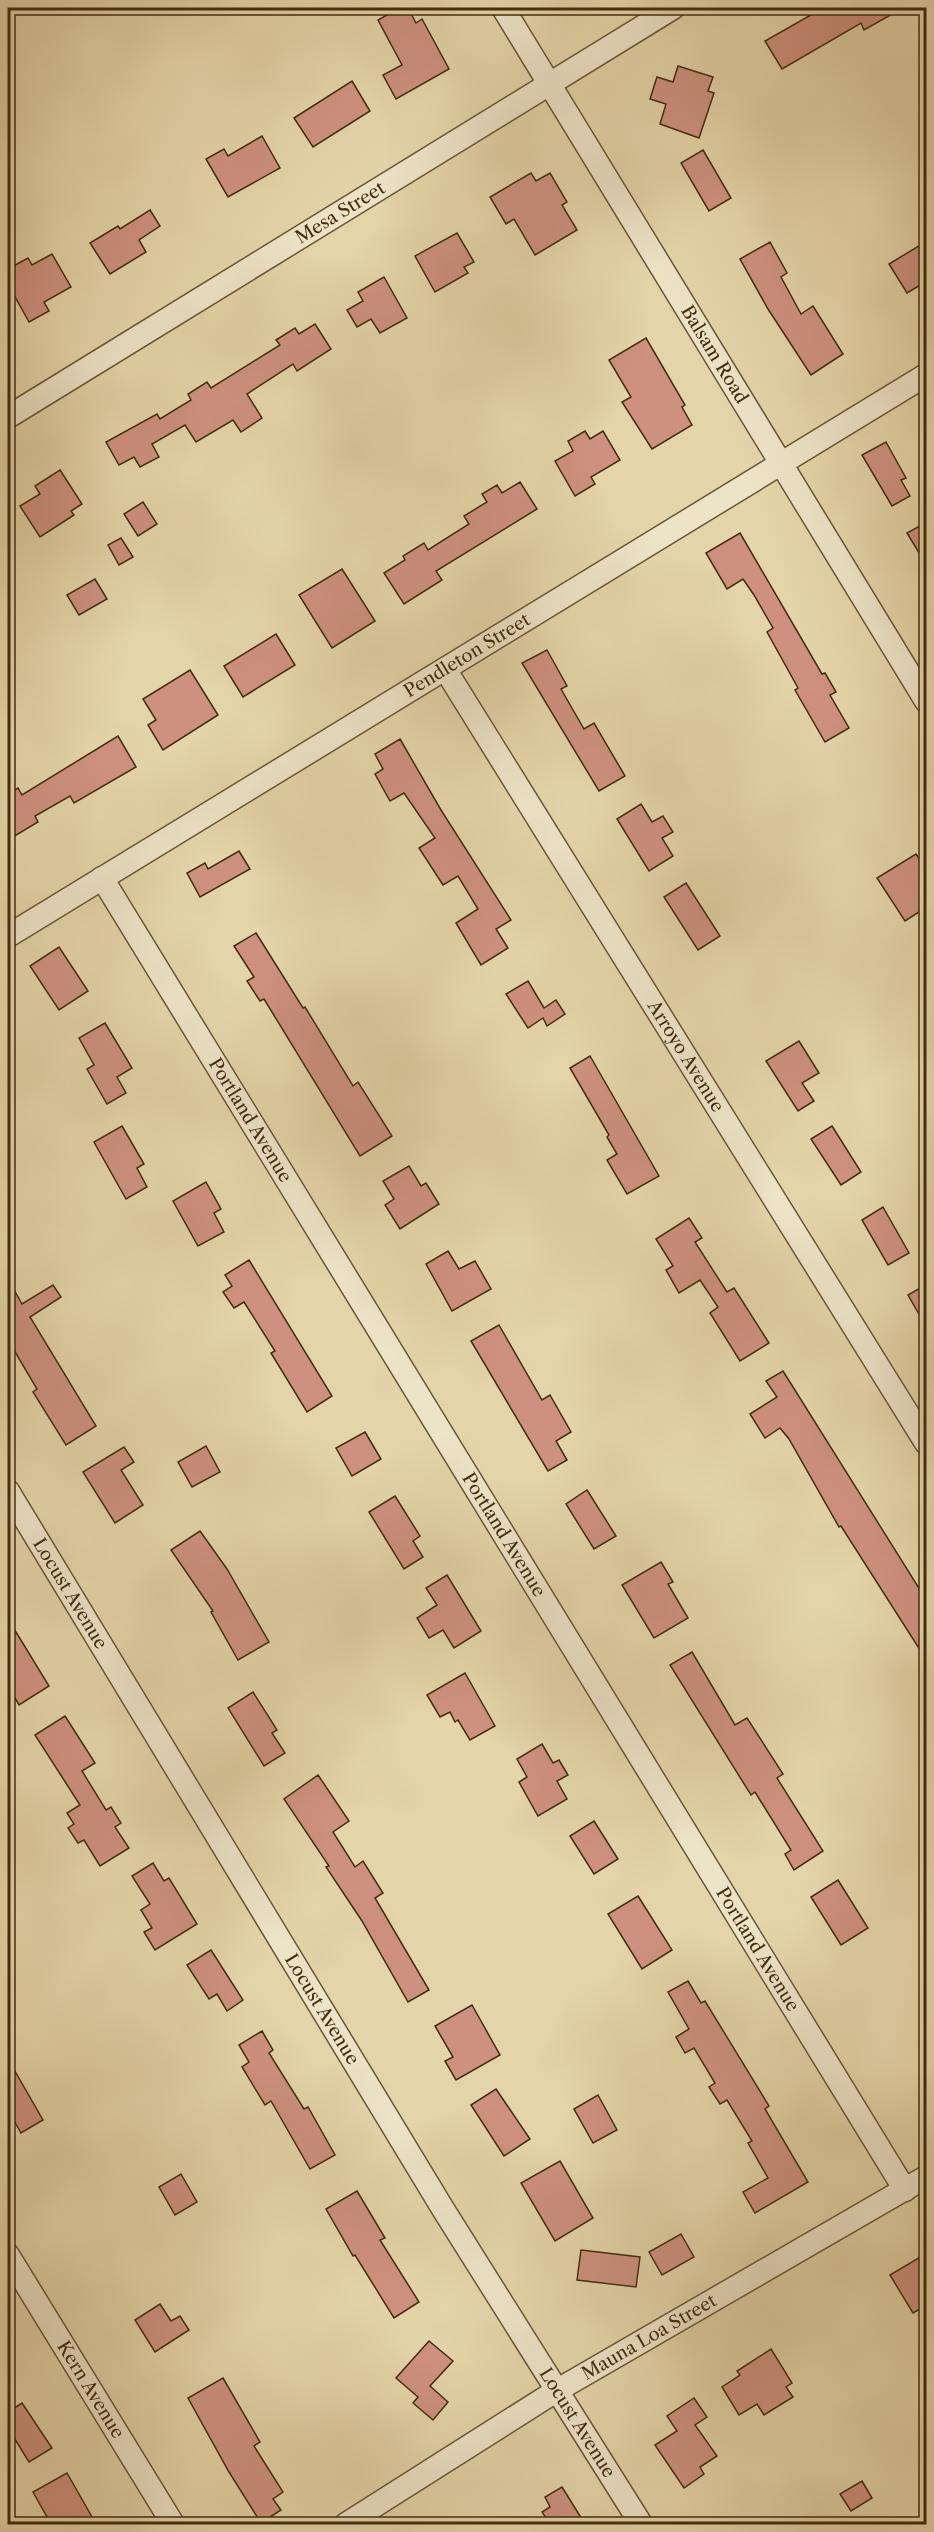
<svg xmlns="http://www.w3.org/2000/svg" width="934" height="2532" font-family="'Libre Caslon Text',serif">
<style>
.building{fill:#ce917f;stroke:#412c0f;stroke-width:1.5}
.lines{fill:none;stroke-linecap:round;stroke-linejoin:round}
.minor-casing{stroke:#6a5636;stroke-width:25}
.minor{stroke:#ede3c7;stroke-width:22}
.labels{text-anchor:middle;stroke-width:6;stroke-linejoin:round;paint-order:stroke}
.street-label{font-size:18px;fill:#412c0f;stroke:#ede3c7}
</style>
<rect width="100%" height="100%" fill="#e4d4a9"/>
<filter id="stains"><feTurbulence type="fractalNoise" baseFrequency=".00333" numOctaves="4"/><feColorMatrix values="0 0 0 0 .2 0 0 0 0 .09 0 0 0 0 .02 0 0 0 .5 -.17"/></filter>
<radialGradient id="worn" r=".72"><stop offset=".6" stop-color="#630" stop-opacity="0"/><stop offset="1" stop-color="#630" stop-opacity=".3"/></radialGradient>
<g class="building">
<polygon points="399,8 408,8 416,23 422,19 449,69 396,99 383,75 402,65 378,20"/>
<polygon points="823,8 903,8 864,30 861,23 782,69 765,41"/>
<polygon points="678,66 713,77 708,91 714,93 699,138 660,124 666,104 650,99 657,77 673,82"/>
<polygon points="352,81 370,111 313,147 294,118"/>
<polygon points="262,136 280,168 228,197 206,159 224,149 228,156"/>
<polygon points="703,150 731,198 709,211 681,163"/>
<polygon points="531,173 536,181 550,173 567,202 562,205 577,230 535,255 514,219 506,224 490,197"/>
<polygon points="150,210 160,226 139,240 146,252 110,274 90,243 118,226 120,229"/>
<polygon points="457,233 474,262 464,267 468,273 435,292 415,256"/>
<polygon points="927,241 927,281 907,293 889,264"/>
<polygon points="770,242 787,273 781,277 801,314 813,306 843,354 811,375 768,309 740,259"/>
<polygon points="52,254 71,287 44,302 49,311 29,322 8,284 8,269 28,258 32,265"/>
<polygon points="384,277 407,318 380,333 371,319 357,327 347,310 363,301 358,292"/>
<polygon points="315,324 331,349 297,371 293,364 247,394 262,418 241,432 233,420 196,442 185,425 152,444 159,457 140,467 134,457 119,465 106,442 157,414 160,419 191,400 188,394 207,382 211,388 280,345 276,340 295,328 299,334"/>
<polygon points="646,338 685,405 682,407 692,425 652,449 622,402 631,397 609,360"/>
<polygon points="585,431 590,439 603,431 620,460 591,477 595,484 575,496 555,461 573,451 568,441"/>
<polygon points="886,442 906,478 901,480 910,496 892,506 862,455"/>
<polygon points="60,470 82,504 71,511 74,515 40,537 20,506 40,494 35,486"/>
<polygon points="520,482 537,509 436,571 442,580 404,604 384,573 405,560 403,556 424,543 428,550 469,524 464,516 487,502 482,494 497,485 502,493"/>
<polygon points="143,502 157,524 138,536 124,514"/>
<polygon points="927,522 927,566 907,533"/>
<polygon points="740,533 822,674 825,673 836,692 830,695 849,728 825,742 795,690 798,688 767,632 773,628 754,595 743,579 727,589 706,553"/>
<polygon points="121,538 133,557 119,565 108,545"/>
<polygon points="342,569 375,621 332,648 299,595"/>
<polygon points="95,579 107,599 79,615 67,595"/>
<polygon points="276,634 295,665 243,697 224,666"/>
<polygon points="547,650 567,686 561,689 584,729 594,723 625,776 599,791 522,663"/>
<polygon points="190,670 218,715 163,750 148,725 156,720 143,699"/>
<polygon points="118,736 136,767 74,803 70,796 35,816 38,822 8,840 8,794 18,788 22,795"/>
<polygon points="400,739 441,810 511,920 496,929 508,948 481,965 456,923 478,909 458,876 443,885 419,848 435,838 404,793 390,801 375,774 383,769 375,754"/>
<polygon points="641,804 652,822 663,816 673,832 662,838 673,856 649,871 617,819"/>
<polygon points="239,851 250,869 200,897 187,873 205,863 208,869"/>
<polygon points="916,854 927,870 927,907 905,921 877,878"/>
<polygon points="686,883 720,936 698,950 664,897"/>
<polygon points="256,933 303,1008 305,1007 353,1086 358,1082 392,1136 360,1156 264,999 260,1001 247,981 254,977 234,946"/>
<polygon points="59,947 88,991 59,1010 30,966"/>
<polygon points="528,981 544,1008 556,1000 565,1014 547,1026 543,1018 528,1028 506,994"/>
<polygon points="105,1023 132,1068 117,1077 126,1093 107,1104 87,1069 94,1065 79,1038"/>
<polygon points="799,1041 819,1073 802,1083 814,1101 798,1111 766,1061"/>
<polygon points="590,1056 659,1176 627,1194 607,1160 617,1154 607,1137 609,1135 570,1068"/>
<polygon points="122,1126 144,1164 137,1168 147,1187 126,1199 94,1142"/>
<polygon points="832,1126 861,1172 841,1185 811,1139"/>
<polygon points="409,1166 421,1186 426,1183 439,1204 400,1229 385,1205 394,1199 383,1181"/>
<polygon points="206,1182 221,1209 214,1213 224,1232 198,1246 173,1201"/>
<polygon points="883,1207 909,1253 888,1265 862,1220"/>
<polygon points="689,1218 702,1238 695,1242 727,1292 734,1288 769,1343 740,1361 710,1313 718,1307 700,1280 679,1293 666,1270 673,1266 656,1239"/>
<polygon points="448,1251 459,1269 475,1261 491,1289 452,1311 426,1264"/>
<polygon points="249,1260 332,1396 307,1412 271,1353 275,1351 244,1302 234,1308 223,1292 232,1286 225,1275"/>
<polygon points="8,1279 22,1304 53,1285 61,1297 30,1317 96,1426 66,1445 33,1392 37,1389 8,1340"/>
<polygon points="927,1284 927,1328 908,1295"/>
<polygon points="499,1325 542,1400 550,1395 571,1432 556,1441 567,1460 548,1471 471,1341"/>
<polygon points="783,1371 927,1601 927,1661 841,1526 839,1527 789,1439 780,1428 765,1438 750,1414 777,1397 766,1381"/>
<polygon points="365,1432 381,1459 352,1476 336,1448"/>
<polygon points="206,1446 220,1472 192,1487 178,1462"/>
<polygon points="124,1447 134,1462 121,1470 143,1505 115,1523 83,1472"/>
<polygon points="587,1490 616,1536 594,1549 566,1504"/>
<polygon points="395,1496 420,1536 413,1541 423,1557 404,1569 369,1512"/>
<polygon points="200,1531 227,1569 269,1642 238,1660 211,1612 213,1611 171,1550"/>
<polygon points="661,1562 673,1582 668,1584 688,1618 654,1638 622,1585"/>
<polygon points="447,1575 481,1631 454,1648 443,1630 429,1638 417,1618 437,1605 426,1588"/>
<polygon points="8,1619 49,1686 19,1705 8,1686"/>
<polygon points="692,1652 735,1725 747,1718 783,1774 777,1778 823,1851 794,1870 785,1854 791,1850 755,1792 751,1795 670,1665"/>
<polygon points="465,1673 495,1726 470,1740 458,1720 455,1722 450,1712 440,1717 427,1695"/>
<polygon points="253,1692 277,1730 272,1733 285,1753 264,1766 228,1708"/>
<polygon points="65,1716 95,1763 82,1771 106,1810 111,1807 121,1823 115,1827 129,1848 100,1866 84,1840 78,1843 68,1828 74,1824 67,1813 80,1805 35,1735"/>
<polygon points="542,1744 553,1763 559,1760 568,1775 557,1781 567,1799 538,1816 519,1782 527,1777 517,1759"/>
<polygon points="318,1775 349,1821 333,1832 355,1867 363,1861 383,1893 375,1898 429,1990 408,2002 362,1921 326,1867 329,1866 284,1799"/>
<polygon points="594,1821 618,1859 594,1874 570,1836"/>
<polygon points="153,1863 164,1881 169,1878 197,1924 155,1950 144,1932 152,1928 141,1910 150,1904 132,1876"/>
<polygon points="838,1880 868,1928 841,1945 811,1897"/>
<polygon points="638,1896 672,1950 642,1969 608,1914"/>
<polygon points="211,1950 243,2000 227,2011 217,1994 209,1999 187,1965"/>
<polygon points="688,1981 701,2003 705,2001 769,2106 765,2109 808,2182 755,2213 743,2192 768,2178 748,2143 752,2141 727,2100 720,2104 709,2087 715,2083 694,2048 685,2053 676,2037 689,2029 668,1992"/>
<polygon points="472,2005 500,2055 456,2080 445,2061 453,2057 435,2026"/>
<polygon points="262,2031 273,2050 269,2053 304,2109 308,2107 335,2155 310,2169 271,2101 265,2105 242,2067 249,2062 239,2045"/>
<polygon points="8,2059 43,2120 21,2133 8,2110"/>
<polygon points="496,2089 530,2139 504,2156 471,2105"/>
<polygon points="598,2095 617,2130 593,2143 574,2109"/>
<polygon points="560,2161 593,2218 555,2241 521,2183"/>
<polygon points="181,2174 197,2202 175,2215 159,2187"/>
<polygon points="357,2191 385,2238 380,2240 419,2302 394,2318 355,2255 353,2256 326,2209"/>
<polygon points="681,2234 694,2257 662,2275 649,2252"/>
<polygon points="581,2250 640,2257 636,2287 577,2280"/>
<polygon points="927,2253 927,2305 913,2313 890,2275"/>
<polygon points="160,2304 171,2321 180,2316 189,2330 155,2352 135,2320"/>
<polygon points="429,2341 453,2361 430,2386 448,2402 433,2420 413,2403 418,2397 396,2378"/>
<polygon points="771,2349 792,2383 786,2387 793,2397 764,2415 757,2404 739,2415 722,2387 740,2375 737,2371"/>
<polygon points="223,2378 260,2442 254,2446 283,2492 273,2499 281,2510 261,2523 229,2472 188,2398"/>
<polygon points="694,2398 707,2417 695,2425 717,2456 700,2467 704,2474 684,2488 655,2445 677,2431 667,2416"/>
<polygon points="22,2403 52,2448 29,2462 8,2428 8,2412"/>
<polygon points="67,2473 96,2524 69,2524 65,2518 51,2524 33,2492"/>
<polygon points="862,2481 872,2498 851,2511 840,2494"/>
<polygon points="562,2487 585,2524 550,2524 542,2512 550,2507 545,2497"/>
</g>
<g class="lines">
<g class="minor-casing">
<g id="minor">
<path id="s1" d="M503 8 926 701"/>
<path id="s2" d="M8 417 673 8"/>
<path id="s3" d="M445 669 926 1443"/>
<path id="s4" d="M102 878 905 2190"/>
<path id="s5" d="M8 936 926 375"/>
<path id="s6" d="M8 1491 443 2209 641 2524"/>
<path id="s7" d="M8 2255 173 2524"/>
<path id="s8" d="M346 2524 556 2391 926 2177"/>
</g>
</g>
<use href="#minor" class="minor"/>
</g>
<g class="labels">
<g class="street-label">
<text dy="6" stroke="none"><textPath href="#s2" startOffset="390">Mesa Street</textPath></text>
<text dy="6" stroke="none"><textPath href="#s1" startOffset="406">Balsam Road</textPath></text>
<text dy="6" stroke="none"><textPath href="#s5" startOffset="538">Pendleton Street</textPath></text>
<text dy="6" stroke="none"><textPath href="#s3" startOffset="456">Arroyo Avenue</textPath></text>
<text dy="6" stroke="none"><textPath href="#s4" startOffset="284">Portland Avenue</textPath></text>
<text dy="6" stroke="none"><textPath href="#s4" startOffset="770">Portland Avenue</textPath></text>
<text dy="6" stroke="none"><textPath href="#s6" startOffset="120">Locust Avenue</textPath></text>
<text dy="6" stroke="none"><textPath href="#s4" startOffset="1256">Portland Avenue</textPath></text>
<text dy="6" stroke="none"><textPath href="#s6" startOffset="606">Locust Avenue</textPath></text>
<text dy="6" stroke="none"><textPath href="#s8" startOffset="356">Mauna Loa Street</textPath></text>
<text dy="6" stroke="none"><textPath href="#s7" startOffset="158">Kern Avenue</textPath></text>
<text dy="6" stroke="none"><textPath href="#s6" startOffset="1092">Locust Avenue</textPath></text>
</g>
</g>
<rect width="934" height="2532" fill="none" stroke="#e4d4a9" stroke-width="30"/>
<rect x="9" y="9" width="916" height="2514" fill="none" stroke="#412c0f" stroke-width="3"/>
<rect x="15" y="15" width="904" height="2502" fill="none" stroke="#412c0f" stroke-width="1.5"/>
<rect width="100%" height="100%" filter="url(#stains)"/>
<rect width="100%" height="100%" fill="url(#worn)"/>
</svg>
